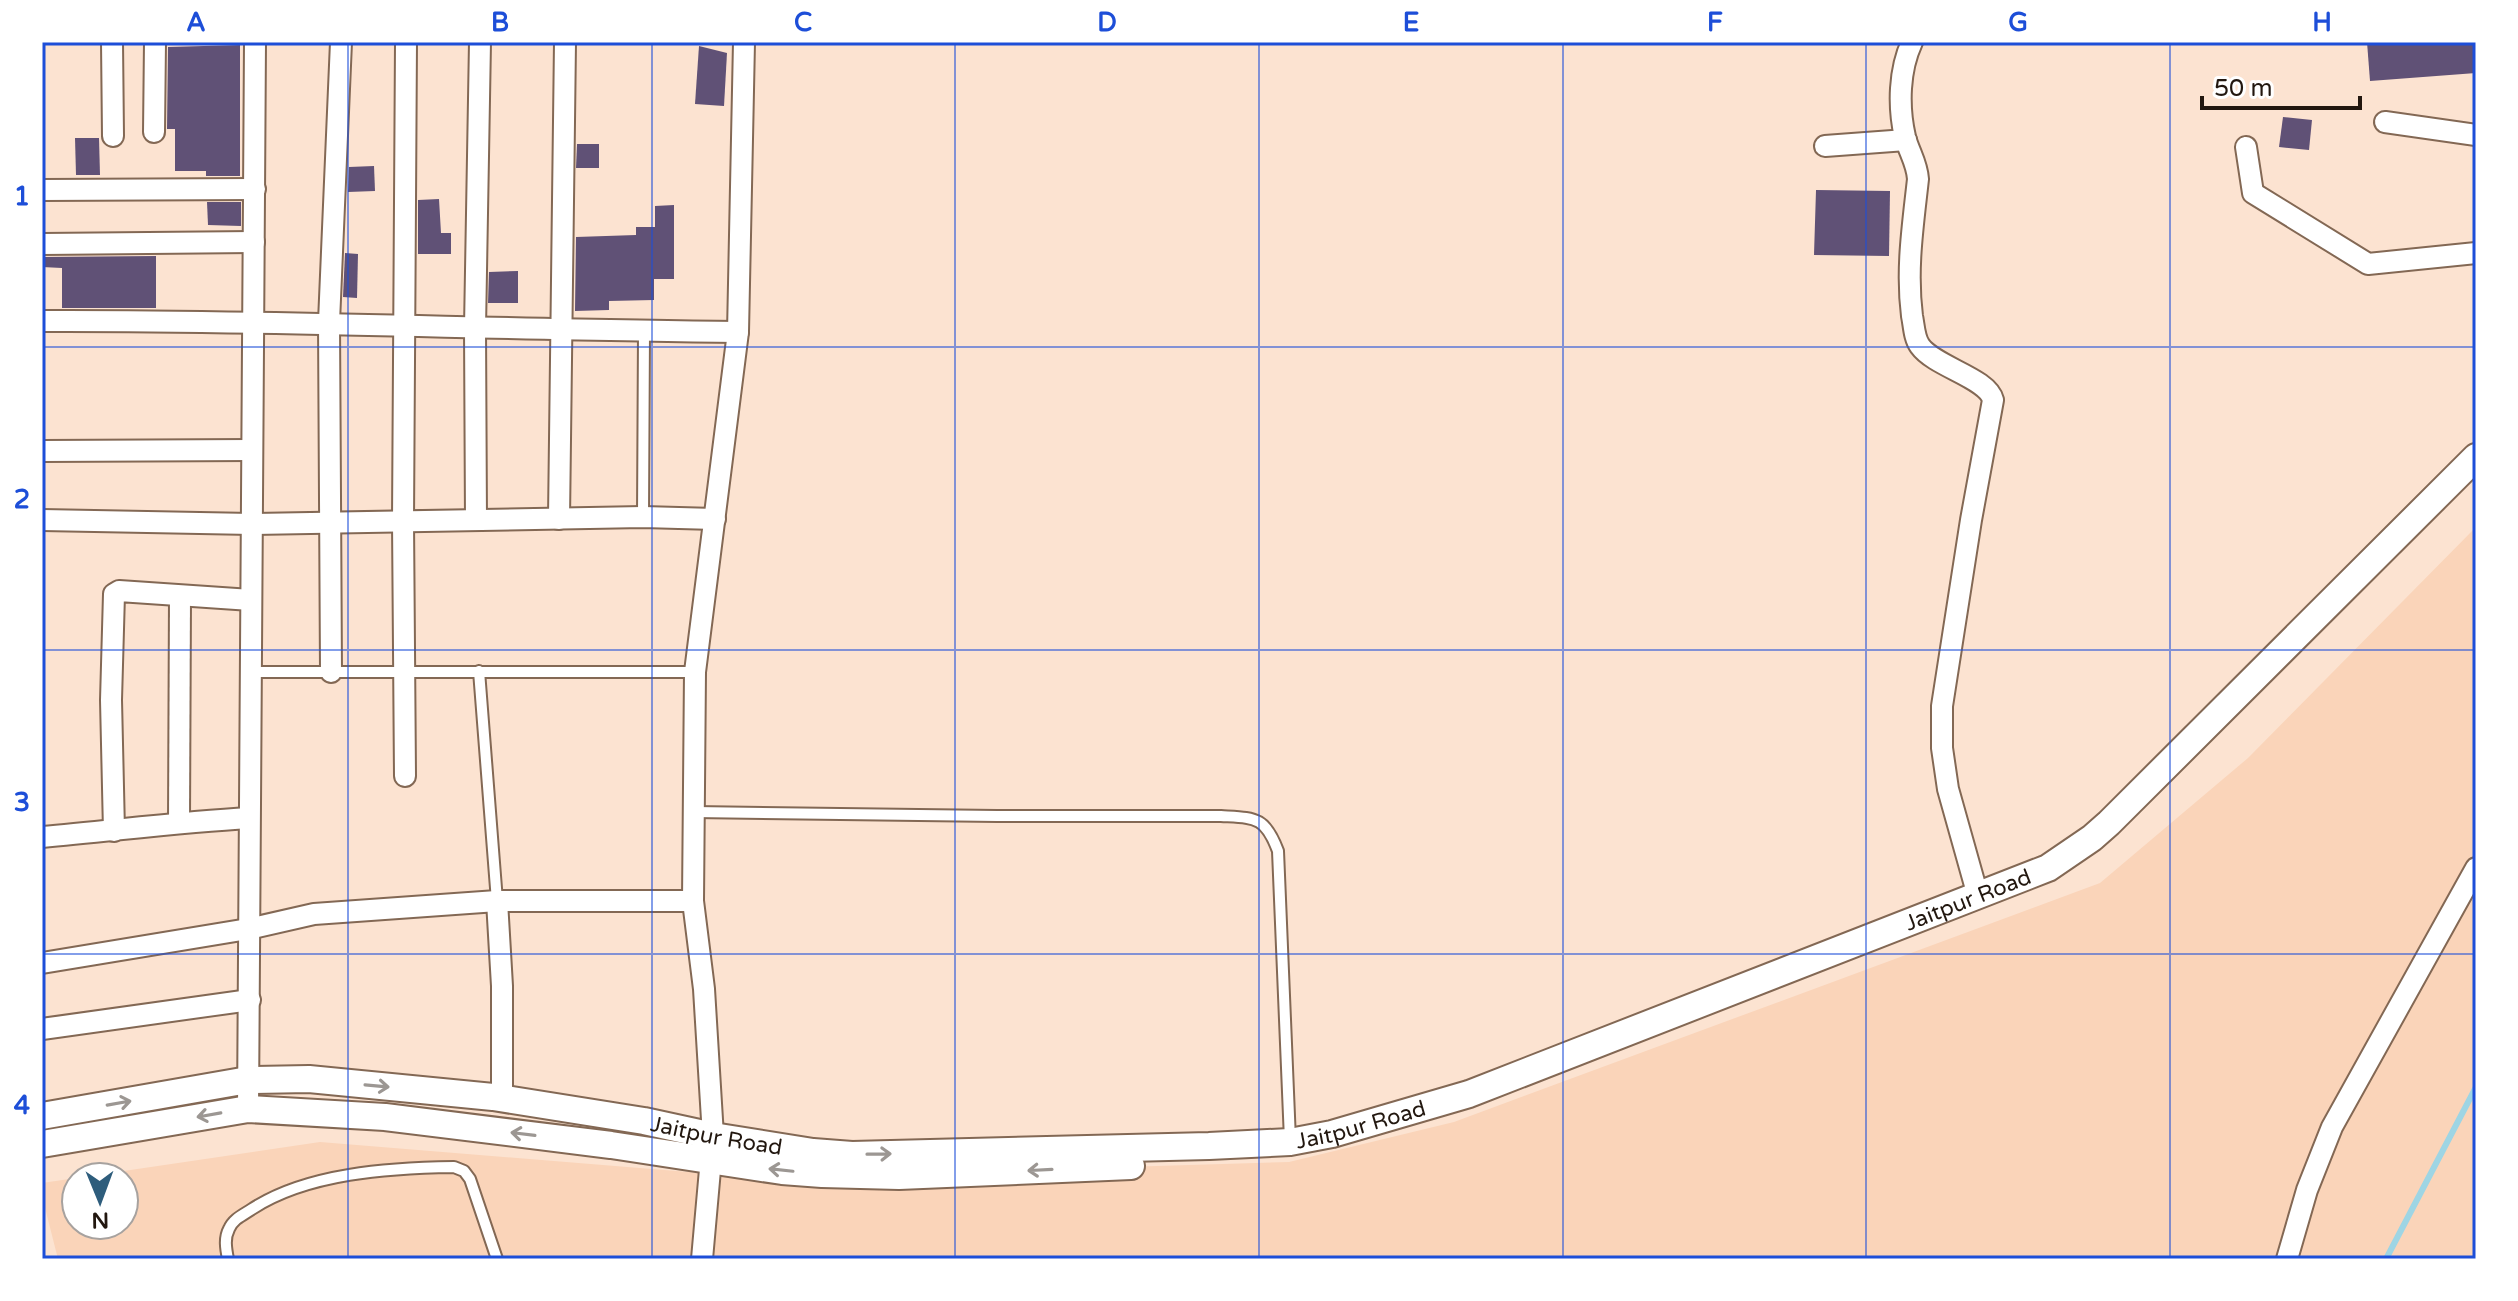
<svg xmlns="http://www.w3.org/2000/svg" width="2518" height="1301" font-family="'Varela Round',sans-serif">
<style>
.built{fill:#fad4b9}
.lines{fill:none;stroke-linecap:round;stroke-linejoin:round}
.stream{stroke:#9ed5e4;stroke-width:6}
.building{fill:#605176}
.service-casing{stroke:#836854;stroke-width:14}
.minor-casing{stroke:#836854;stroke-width:24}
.tertiary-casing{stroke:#836854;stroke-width:30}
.service{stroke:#fff;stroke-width:10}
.minor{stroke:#fff;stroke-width:20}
.tertiary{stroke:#fff;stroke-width:26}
.oneway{stroke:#9c9793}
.grid{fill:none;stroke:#1d4ed8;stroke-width:2;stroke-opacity:0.55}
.labels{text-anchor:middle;stroke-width:8;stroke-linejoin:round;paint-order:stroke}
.street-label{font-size:22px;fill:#22170f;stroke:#fff}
.neatline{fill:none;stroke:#1d4ed8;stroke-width:3}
.grid-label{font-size:26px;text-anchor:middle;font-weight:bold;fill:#1d4ed8}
</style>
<rect width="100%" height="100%" fill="#fce3d1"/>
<polygon class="built" points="2476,527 2476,1259 58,1259 42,1196 42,1183 76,1178 76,1225 124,1225 124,1177 83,1177 320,1142 762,1178 1289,1162 1454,1122 2100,883 2248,758"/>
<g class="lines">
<polyline class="stream" points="2386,1259 2476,1087"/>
</g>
<g class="building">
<polygon points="2367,42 2476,42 2476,73 2370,81"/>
<polygon points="240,45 240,176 206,176 206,171 175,171 175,129 167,129 168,47"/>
<polygon points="699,46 727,53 724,106 695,104"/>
<polygon points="2283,117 2312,120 2309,150 2279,147"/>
<polygon points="75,138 99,138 100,175 76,175"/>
<polygon points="577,144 599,144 599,168 576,168"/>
<polygon points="374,166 375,191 348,192 349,167"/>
<polygon points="1816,190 1890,191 1889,256 1814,255"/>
<polygon points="439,199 441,233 451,233 451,254 418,254 418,200"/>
<polygon points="207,202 241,202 241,226 208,225"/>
<polygon points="674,205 674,279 654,279 654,300 609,301 609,310 575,311 576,237 636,235 636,227 655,227 655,206"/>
<polygon points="345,253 358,254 357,298 343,297"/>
<polygon points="156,256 156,308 62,308 62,268 42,267 42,257"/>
<polygon points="518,271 518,303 488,303 489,272"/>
</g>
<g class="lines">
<g class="service-casing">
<g id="service">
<polyline points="643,517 644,332"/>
<polyline points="479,671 497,901"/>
<polyline points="251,672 695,672"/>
<path d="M694 812 997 816H1221C1255 818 1265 816 1278 851L1290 1140"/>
<path d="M228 1259C226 1249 224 1238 229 1229 233 1219 243 1215 252 1209 307 1173 389 1168 454 1167L464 1171 470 1179 497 1259"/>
</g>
</g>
<g class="minor-casing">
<g id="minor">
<polyline points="112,42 113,136"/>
<path d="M1912 42C1899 70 1898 106 1905 137 1909 152 1917 163 1918 179 1913 225 1906 269 1912 316 1914 325 1914 338 1920 346 1935 367 1988 378 1993 400L1971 520 1942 706V748L1948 789 1978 896"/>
<polyline points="2385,122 2476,135"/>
<polyline points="154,132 155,42"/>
<polyline points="1825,146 1906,140"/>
<polyline points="2246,147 2253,193 2368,264 2476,253"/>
<polyline points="42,190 255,189"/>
<polyline points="42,244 254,242"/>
<path d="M42 321C274 320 506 330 738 332"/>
<polyline points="42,451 252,450"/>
<polyline points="559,519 565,42"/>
<polyline points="42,520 252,524 643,517 715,519"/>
<polyline points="476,520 475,328 480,42"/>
<polyline points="331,672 329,322 341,42"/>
<polyline points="405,776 403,521 406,42"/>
<polyline points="179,822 180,597"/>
<polyline points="114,831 111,700 114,594 119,591 251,600"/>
<path d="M42 837C111 831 180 822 249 818"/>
<polyline points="497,901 502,986 502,1098"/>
<polyline points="42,963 248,929 314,914 497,901 693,901"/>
<polyline points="42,1029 250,1000"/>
<polyline points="248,1109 255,42"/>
<polyline points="702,1259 713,1136 704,989 693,901 695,672 738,332 744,42"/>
<polyline points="2287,1259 2307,1190 2332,1127 2476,868"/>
</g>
</g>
<g class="tertiary-casing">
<g id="tertiary">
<path id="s1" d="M42 1116 248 1080 309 1079 493 1097 644 1121 713 1136 813 1152 852 1155 1209 1146 1290 1142 1332 1134 1469 1094 2048 868 2092 838 2109 823 2476 457"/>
<polyline points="42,1144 248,1109 385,1117 611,1145 782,1171 822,1174 899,1176 1131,1166"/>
</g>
</g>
<use href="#service" class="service"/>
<use href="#minor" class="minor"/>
<use href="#tertiary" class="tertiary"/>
</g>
<defs><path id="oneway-shaft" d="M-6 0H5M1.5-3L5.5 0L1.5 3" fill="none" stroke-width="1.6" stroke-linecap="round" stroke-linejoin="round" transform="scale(2)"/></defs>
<g class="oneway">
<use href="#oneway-shaft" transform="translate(377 1086) rotate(5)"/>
<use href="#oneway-shaft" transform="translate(119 1103) rotate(-10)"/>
<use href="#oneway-shaft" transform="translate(209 1115) rotate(170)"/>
<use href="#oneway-shaft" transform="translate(523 1134) rotate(-173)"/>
<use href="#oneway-shaft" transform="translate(879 1154) rotate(-1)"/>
<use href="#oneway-shaft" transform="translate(781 1170) rotate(-174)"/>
<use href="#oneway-shaft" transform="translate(1040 1170) rotate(177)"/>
</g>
<path class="grid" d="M348 42V1259M652 42V1259M955 42V1259M1259 42V1259M1563 42V1259M1866 42V1259M2170 42V1259M42 347H2476M42 650H2476M42 954H2476"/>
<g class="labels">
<g class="street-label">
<text dy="8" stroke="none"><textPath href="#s1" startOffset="1978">Jaitpur Road</textPath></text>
<text dy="8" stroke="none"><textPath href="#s1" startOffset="1330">Jaitpur Road</textPath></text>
<text dy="8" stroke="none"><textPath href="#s1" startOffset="682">Jaitpur Road</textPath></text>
</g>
</g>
<rect width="2518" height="1301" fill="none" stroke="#ffffff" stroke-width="88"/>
<g transform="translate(100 1201) rotate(179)"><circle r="38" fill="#ffffff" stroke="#a7a29f" stroke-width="2"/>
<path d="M0-6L14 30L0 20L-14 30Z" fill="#2e5d7c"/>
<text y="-12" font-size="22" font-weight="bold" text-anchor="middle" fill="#22170f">N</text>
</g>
<path d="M2202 96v12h158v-12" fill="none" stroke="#22170f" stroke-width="4"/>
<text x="2214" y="96" font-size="24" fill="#22170f" stroke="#ffffff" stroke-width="6" paint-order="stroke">50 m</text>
<rect x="44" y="44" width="2430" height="1213" class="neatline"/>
<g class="grid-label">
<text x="196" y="31">A</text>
<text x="500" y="31">B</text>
<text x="803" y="31">C</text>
<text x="1107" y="31">D</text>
<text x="1411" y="31">E</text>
<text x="1715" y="31">F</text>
<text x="2018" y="31">G</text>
<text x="2322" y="31">H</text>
<text x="22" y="205">1</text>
<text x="22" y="508">2</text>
<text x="22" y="811">3</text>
<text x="22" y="1114">4</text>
</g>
</svg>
